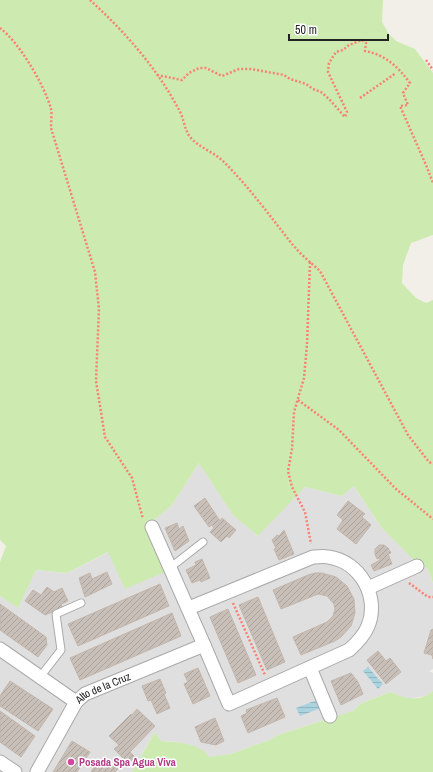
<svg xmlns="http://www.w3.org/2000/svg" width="433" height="772" font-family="'Archivo Narrow',sans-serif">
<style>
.residential{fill:#e0dfdf}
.grass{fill:#cdebb0}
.water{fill:url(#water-rules)}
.building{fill:url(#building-hatch);stroke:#c4b6ab}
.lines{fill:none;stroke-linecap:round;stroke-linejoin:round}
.service-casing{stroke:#a9a9a9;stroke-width:9}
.minor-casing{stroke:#a9a9a9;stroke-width:15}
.path{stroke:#fa8072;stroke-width:2.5;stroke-dasharray:2 2;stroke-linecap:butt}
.service{stroke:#fff;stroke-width:7}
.minor{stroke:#fff;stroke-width:13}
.hotel-dot{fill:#d1479c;stroke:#fff;stroke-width:1.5}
.labels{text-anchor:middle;stroke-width:3;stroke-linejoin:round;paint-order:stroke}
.street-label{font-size:11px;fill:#222;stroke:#fff}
.hotel-label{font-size:11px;font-weight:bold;fill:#b23c85;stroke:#fff;text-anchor:start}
</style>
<defs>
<pattern id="water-rules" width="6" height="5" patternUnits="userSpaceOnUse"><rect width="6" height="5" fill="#aad3df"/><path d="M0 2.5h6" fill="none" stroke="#92b5bf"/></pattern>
<pattern id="building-hatch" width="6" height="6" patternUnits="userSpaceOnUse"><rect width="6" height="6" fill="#c7bfb8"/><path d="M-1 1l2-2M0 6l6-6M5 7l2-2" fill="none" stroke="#aba49e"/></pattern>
</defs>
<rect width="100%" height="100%" fill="#f2efe9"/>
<polygon class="residential" points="199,463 257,536 305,487 342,496 354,486 381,527 418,559 428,570 433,583 433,669 429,671 433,673 433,691 427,696 407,699 390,692 360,704 353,711 278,735 272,739 231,754 209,758 177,742 161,741 155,732 147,745 132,772 0,772 0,596 18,607 36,570 67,573 109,552 146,527 172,505"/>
<g class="grass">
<polygon points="0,0 383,0 382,22 389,34 396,41 415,49 433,73 433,235 411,243 403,265 402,283 416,298 426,303 433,300 433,583 428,570 418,559 415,561 381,527 354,486 342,496 305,487 258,536 233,515 199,463 172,505 146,527 165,572 125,589 108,552 67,573 36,570 18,608 0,596 0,562 6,546 0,540"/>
<path d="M433 691V772H132L155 732 161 741C177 742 200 743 209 757L231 754 272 739 278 735 353 711 360 704 390 692C405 698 419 703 433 691Z"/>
</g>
<g class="water">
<polygon points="368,667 383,684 378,689 363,671"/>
<polygon points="317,700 321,708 300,716 296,708"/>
</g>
<g class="building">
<polygon points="205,498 220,521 222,518 236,530 229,538 227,536 221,542 210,532 214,528 212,525 209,527 194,506"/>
<polygon points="348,501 365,514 362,517 371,525 356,544 337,529 343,520 337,515"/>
<polygon points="177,523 179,529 183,526 189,541 175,551 165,528"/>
<polygon points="284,530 294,554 279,560 274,549 276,548 272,540 277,535 279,536"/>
<polygon points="379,545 384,545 388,548 391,553 388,554 392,564 374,571 371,565 380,560 379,558 377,559 375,554 375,549"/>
<polygon points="202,559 210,578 201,582 200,580 192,583 186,570 196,565 195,562"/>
<polygon points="107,572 112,584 85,597 79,578 90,573 92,579"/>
<polygon points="315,573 322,573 336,577 347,586 354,599 355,613 351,626 341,637 335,641 301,655 293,637 327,622 333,616 335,609 334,604 327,596 318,594 281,609 273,590 308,575"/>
<polygon points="160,584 169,606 78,646 68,624"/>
<polygon points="47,587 54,592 62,588 68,601 61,604 62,608 45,615 25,601 33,590 41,595"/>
<polygon points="258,597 285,662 267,670 239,605"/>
<polygon points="0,604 46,637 47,645 38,657 0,630"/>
<polygon points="228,609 256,675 238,683 210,617"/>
<polygon points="172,613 181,636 80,680 70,658"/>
<polygon points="433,629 433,659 432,655 424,653 431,630"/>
<polygon points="378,651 386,661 390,658 401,672 386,684 367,660"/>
<polygon points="198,668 210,696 193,704 184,684 188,682 184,674"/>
<polygon points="351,673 358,682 363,694 341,705 331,681"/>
<polygon points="160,679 166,693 164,694 170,708 157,714 151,700 148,701 142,686"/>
<polygon points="10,681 53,709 38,731 0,706 0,696"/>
<polygon points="277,698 285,717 248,733 241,716 247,713 246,710"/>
<polygon points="137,709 155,726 130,752 135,757 130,762 124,759 114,749 119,745 109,736 131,714 132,715"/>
<polygon points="0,711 35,736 21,757 0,742"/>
<polygon points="215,718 224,741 216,745 201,742 195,727"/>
<polygon points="72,741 90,752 77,772 53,772"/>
<polygon points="102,759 118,769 115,772 91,772 94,767 98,769"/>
</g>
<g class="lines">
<g class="service-casing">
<g id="service">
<polyline points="171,567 203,542"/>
<polyline points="40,677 61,650 56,614 81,603"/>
</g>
</g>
<g class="minor-casing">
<g id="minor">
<polyline points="368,588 417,566"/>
<path d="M189 608 313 557C318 557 323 556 328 557 360 561 380 597 368 626 364 636 357 643 349 650L229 704 204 645"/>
<polyline points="0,649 76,702"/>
<polyline points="310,668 330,716"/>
<polyline points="0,762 15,772"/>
<path id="s1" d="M37 772 76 702 85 694 204 645 152 527"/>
</g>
</g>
<g class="path">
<path d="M90 0C124 31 156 67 178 108 183 116 184 126 188 134 196 147 213 151 224 162 249 187 270 216 292 244L301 254 320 271 408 435 429 462 433 464"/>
<path d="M0 28C19 42 45 86 51 109 52 115 51 122 51 128L95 272 99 309 96 381 105 437 132 478 143 519"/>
<polyline points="426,60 433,70"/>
<path d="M157 75 182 80 189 73 199 68H206L222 76 239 69H251L284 75 290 79 306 84 313 89 321 92 329 99 345 117 347 112 328 72 329 63 336 52 343 50 349 45 362 40 366 43 365 51C386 55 398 67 410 83L403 93 408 105 400 106 426 165 433 183"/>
<polyline points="360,98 396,73"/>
<polyline points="310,262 307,344 304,378 294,412 292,449 288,471 292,487 305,512 311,544"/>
<polyline points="298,400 339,430 396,489 433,519"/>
<polyline points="409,583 428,597 433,597"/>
<polyline points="233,603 265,675"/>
</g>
<use href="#service" class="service"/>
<use href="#minor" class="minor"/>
</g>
<circle class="hotel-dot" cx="71" cy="762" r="4"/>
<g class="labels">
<g class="street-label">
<text dy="4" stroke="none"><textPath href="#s1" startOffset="111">Alto de la Cruz</textPath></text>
</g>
<g class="hotel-label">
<text x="79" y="766">Posada Spa Agua Viva</text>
</g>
</g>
<path d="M289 34v6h99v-6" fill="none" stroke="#222222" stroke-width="2"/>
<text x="295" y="34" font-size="12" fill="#222222" stroke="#ffffff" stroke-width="3" paint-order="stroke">50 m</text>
</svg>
